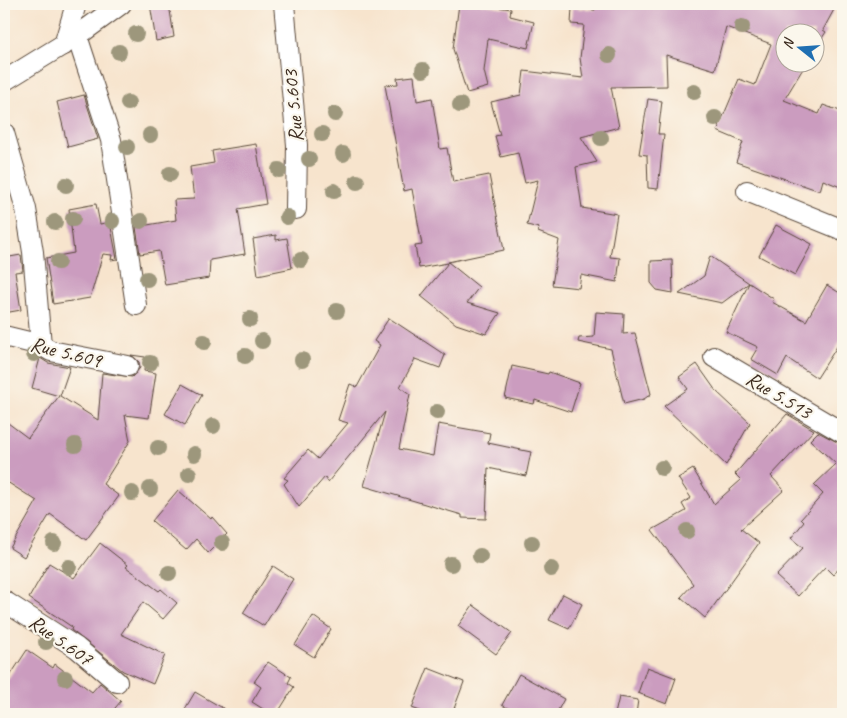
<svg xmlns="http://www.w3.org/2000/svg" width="847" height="718" font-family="Caveat,sans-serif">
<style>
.building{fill:#cb9cbf}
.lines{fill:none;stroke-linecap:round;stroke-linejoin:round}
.minor-casing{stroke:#574638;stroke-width:22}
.minor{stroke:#fff;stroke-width:20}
.tree{fill:#9d977c}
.labels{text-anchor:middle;stroke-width:4.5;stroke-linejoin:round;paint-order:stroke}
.street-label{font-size:21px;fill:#3b2a1e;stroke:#fbf7ec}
</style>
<rect width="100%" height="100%" fill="#fbf7ec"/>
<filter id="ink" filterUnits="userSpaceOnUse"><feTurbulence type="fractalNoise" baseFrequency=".02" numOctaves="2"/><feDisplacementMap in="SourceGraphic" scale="10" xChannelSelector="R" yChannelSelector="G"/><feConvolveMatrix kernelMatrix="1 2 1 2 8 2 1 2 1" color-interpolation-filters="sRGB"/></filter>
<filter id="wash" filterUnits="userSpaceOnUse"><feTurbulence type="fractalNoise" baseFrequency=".0096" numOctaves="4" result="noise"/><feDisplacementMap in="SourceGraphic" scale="20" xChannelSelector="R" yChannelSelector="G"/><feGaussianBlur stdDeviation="1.12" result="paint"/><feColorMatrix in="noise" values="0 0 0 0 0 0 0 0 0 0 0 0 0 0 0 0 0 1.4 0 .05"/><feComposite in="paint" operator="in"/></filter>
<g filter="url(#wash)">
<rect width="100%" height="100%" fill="#f7e4cd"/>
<g id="blocks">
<g class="building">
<polygon points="150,4 169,4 174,37 156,41"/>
<polygon points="459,4 479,4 511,9 510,16 534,22 528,48 488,39 484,71 488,87 467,93 453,49"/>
<polygon points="596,4 837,4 823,30 826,32 814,50 814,32 784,32 784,62 807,62 784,100 819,114 823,105 843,112 843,188 823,180 820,191 736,162 743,142 717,131 739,79 755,85 771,44 726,27 715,70 666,55 667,86 611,87 619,127 581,137 597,162 576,167 582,208 617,214 610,257 620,258 617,282 581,275 579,288 552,285 559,240 538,232 539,228 527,225 538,180 525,183 518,153 501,157 495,136 500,135 491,102 521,95 524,71 583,78 580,58 584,25 571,24 572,8 595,10"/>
<polygon points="414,76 417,101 432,98 440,149 447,148 453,182 489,175 504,250 448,262 479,287 467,303 500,313 486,334 456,324 421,296 448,263 419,268 415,246 422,245 412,189 404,191 385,85 398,84 397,78"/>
<polygon points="84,95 98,139 68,147 57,102"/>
<polygon points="648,99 662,101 658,134 664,134 658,189 648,188 647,155 639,154"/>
<polygon points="256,144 266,204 238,209 245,254 210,260 209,278 165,285 159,251 140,254 136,227 176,220 174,200 194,199 190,167 214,163 212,151"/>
<polygon points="96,204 100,224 110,222 117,259 111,260 112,255 103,254 90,298 53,304 46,258 74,253 69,209"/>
<polygon points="776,225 812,244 795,275 759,256"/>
<polygon points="276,235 276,240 287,238 292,268 258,275 253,239"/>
<polygon points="21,255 23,271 15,272 21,310 4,313 4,258"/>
<polygon points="710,256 749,283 722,303 679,294 704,276"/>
<polygon points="672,260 673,293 657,290 651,283 651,261"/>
<polygon points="749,283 774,299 772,302 806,321 827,285 843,295 843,337 817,378 787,358 778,375 751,359 758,347 726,332"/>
<polygon points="596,312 624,314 623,334 635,333 651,394 644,399 624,404 611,349 578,342 579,338 594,337"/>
<polygon points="389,318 445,355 440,368 415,359 400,387 410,394 399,449 433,456 438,424 490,433 488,443 531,452 526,476 488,468 486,519 462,518 462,515 364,486 385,412 328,482 325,477 299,507 284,484 288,480 284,478 308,450 318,459 348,423 338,420 350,384 357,387 380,345 374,341"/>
<polygon points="131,355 145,357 144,371 156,373 149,418 125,415 130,441 103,484 119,496 86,540 50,514 24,557 10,548 37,501 4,480 4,420 28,438 59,396 32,388 40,358 48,363 70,367 60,396 98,420 102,373 132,377 140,368 139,362"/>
<polygon points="697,364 716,391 750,423 726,465 664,406 688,389 679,377"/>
<polygon points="512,366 548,374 549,372 580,383 571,412 535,400 534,404 505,398"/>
<polygon points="182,384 202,395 185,425 165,414"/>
<polygon points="787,414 814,430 771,476 784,490 741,529 759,543 705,618 681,597 693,584 652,530 686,511 682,504 691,498 678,478 693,469 714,504 741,480 735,474"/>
<polygon points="818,432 843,445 843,564 833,575 825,567 798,596 776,576 803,548 791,538 804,522 801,519 823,494 814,485 836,464 810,440"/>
<polygon points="178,490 211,519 212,517 227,534 208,553 196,539 186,550 152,521"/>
<polygon points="100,543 128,565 126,567 159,591 161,589 177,603 163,619 143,602 121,634 165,655 153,684 123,671 71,630 72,627 29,598 49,563 74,578"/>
<polygon points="273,566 293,579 264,626 243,613"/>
<polygon points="563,594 582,604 569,629 549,620"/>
<polygon points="473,605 512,633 496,654 458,626"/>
<polygon points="313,616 331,629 314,657 295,645"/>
<polygon points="27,650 53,668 55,664 92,692 100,683 121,701 110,714 4,714 4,685"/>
<polygon points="268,662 291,677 288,683 294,687 277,714 271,714 252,702 261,687 254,682"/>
<polygon points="647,667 676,678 667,704 638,693"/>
<polygon points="428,668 464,682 452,714 428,714 412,708"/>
<polygon points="519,674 564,699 556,714 519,714 502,705"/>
<polygon points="195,692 233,714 195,714 185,709"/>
<polygon points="619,697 638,700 636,714 615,714"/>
</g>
</g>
</g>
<g filter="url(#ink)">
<use href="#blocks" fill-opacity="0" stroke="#574638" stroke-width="1"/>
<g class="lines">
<g class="minor-casing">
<g id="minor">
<polyline points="284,4 297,145 296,209"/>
<polyline points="77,36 111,140 136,305"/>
<polyline points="64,45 76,4"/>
<polyline points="4,81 77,36 121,4"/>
<polyline points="4,133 26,209 33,252 41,345"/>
<polyline points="747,191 843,230"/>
<polyline points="4,336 41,345 51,351 128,366"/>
<polyline points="714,357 843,433"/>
<polyline points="4,601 77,648 117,682"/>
</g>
</g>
<use href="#minor" class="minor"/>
</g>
<g class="tree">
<circle cx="742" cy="27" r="8"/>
<circle cx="136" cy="34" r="8"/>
<circle cx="119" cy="52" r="8"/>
<circle cx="609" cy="55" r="8"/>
<circle cx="423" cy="70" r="8"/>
<circle cx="694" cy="92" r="8"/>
<circle cx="128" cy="103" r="8"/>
<circle cx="460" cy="105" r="8"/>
<circle cx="335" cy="114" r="8"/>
<circle cx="715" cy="118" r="8"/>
<circle cx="322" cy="134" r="8"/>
<circle cx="150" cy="135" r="8"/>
<circle cx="601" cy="138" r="8"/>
<circle cx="127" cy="147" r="8"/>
<circle cx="343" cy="154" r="8"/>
<circle cx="309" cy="159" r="8"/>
<circle cx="279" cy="170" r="8"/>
<circle cx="170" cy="174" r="8"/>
<circle cx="357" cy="182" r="8"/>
<circle cx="66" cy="185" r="8"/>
<circle cx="334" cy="191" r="8"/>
<circle cx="287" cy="217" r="8"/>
<circle cx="73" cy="219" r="8"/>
<circle cx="112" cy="221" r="8"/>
<circle cx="141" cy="221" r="8"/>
<circle cx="55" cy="222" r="8"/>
<circle cx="301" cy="260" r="8"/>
<circle cx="58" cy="262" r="8"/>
<circle cx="147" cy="279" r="8"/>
<circle cx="337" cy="311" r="8"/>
<circle cx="250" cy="319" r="8"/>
<circle cx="262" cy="341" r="8"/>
<circle cx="204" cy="342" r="8"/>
<circle cx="34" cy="354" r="8"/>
<circle cx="245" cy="356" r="8"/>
<circle cx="302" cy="360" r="8"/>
<circle cx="150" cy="363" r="8"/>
<circle cx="437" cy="412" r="8"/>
<circle cx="213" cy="426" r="8"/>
<circle cx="75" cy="445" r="8"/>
<circle cx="158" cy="448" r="8"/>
<circle cx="194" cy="454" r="8"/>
<circle cx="662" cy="468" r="8"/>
<circle cx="189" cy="474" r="8"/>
<circle cx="150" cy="489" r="8"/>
<circle cx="132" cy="493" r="8"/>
<circle cx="687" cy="531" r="8"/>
<circle cx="54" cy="543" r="8"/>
<circle cx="222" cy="543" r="8"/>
<circle cx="532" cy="543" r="8"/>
<circle cx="480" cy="556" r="8"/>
<circle cx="451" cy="564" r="8"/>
<circle cx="69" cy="567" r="8"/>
<circle cx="551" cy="569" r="8"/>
<circle cx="169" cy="573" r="8"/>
<circle cx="46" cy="642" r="8"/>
<circle cx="65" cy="678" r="8"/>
</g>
</g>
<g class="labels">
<g class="street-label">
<text transform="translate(293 106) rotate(-95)" y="7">Rue 5.603</text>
<text transform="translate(66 352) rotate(14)" y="7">Rue 5.609</text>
<text transform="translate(779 395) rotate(31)" y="7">Rue 5.513</text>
<text transform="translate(61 640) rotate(35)" y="7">Rue 5.607</text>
</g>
</g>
<rect width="847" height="718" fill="none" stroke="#fbf7ec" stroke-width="20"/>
<g transform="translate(800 48) rotate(287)"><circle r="24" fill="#fbf7ec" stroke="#aea59a"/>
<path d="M0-4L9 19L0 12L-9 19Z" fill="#1f6fb2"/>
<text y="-8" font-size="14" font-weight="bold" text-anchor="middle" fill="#3b2a1e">N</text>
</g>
</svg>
